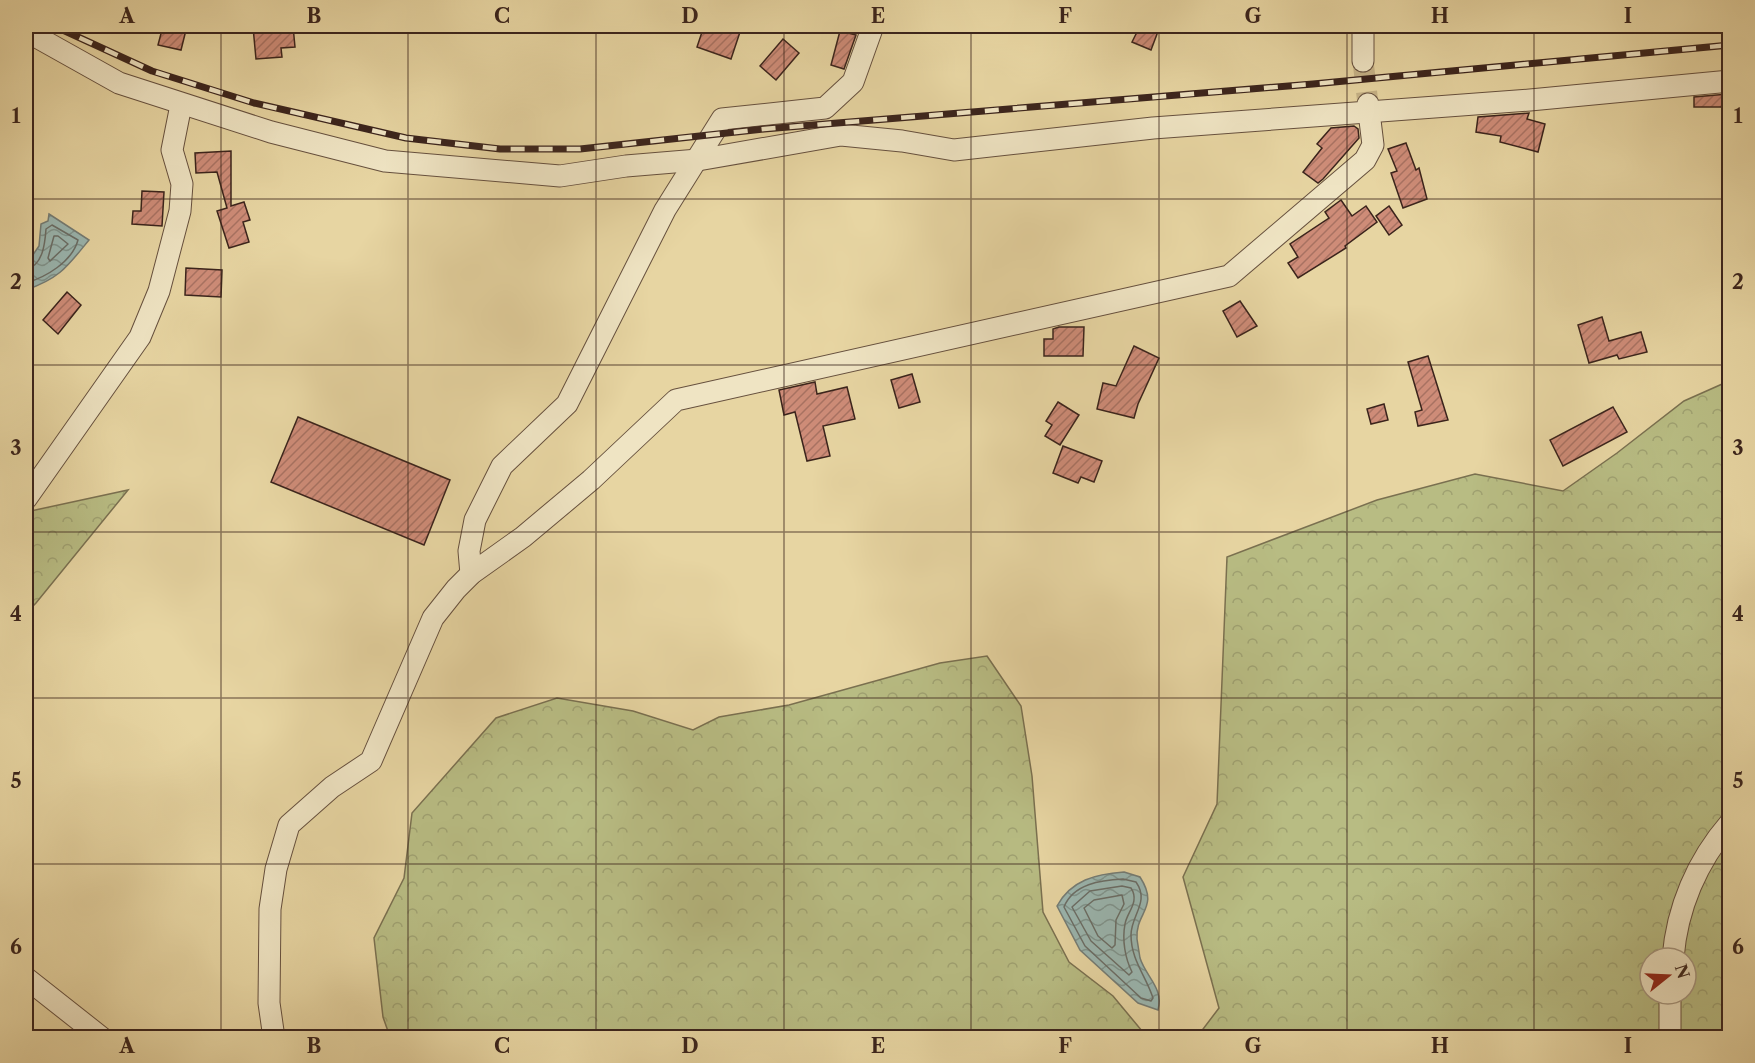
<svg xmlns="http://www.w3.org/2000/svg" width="1755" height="1063" font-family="'Libre Caslon Text',serif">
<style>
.forest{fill:url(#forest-crowns);stroke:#7a7050;stroke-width:1.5;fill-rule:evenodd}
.water{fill:url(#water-waves);stroke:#747c75;stroke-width:1.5}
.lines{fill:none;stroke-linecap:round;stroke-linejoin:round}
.shore{stroke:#6a6d66;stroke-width:1.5}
.building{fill:url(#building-hatch);stroke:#3b241c;stroke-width:1.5}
.street-tunnel{stroke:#c5b287;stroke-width:21;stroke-dasharray:21 10;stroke-linecap:butt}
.street-casing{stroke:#66503e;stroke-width:23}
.street{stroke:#efe4c3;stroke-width:21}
.rail-casing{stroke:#3b241c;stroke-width:7}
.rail{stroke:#efe4c3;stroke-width:4.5;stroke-dasharray:14;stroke-linecap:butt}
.grid{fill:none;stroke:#3b241c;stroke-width:1.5;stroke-opacity:0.55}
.neatline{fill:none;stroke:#3b241c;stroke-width:2}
.grid-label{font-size:20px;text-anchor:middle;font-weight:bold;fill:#3b241c}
</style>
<defs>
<pattern id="forest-crowns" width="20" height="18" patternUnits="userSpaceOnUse" patternTransform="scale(1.5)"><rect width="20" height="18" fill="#b8bc83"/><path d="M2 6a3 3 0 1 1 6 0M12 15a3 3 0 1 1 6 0" fill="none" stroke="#9fa171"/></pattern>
<pattern id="water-waves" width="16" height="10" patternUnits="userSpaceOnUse" patternTransform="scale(1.5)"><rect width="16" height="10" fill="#9ab6b0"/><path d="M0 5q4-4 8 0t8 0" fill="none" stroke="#7f948e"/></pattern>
<pattern id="building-hatch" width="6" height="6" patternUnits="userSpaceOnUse" patternTransform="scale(1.5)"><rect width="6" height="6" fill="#ce8c78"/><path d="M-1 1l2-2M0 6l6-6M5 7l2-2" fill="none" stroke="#a87262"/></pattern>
</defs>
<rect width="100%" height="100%" fill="#e7d5a2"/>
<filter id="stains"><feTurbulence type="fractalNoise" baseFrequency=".00333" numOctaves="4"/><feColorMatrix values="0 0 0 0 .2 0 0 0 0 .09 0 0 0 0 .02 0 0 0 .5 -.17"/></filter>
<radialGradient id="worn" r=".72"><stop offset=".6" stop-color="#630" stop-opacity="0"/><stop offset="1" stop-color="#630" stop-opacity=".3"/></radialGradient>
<g class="forest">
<path d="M1729 381V1037H1197L1219 1008 1183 877 1217 804 1227 557 1377 500 1475 474 1563 491 1617 453 1684 401ZM1650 958H1686V994H1650Z"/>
<polygon points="128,490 36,603 26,613 26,512"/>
<polygon points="987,656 1021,706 1032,776 1043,912 1069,962 1113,996 1147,1037 390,1037 383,1017 374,938 404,878 412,813 496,718 557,698 633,711 693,730 719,717 789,705 940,663"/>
</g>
<g class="water">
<path d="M49 214 89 240C67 267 60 278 26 290V265L39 246 41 224 48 221Z"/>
<path d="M1124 872 1140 877C1160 908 1135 912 1137 939 1138 945 1139 952 1140 958 1146 977 1164 988 1158 1010L1138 1003 1080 950 1057 906C1071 880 1096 874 1124 872Z"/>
</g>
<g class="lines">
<g class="shore">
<polygon points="54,236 58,236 68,244 50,261 48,258"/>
<path d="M26 269C43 266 45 243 46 229L52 225 78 240C72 262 46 277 26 283"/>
<path d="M1123 879 1136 882C1150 902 1131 915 1131 935 1131 960 1146 976 1153 998L1151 1001 1141 998 1085 946 1064 907C1073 884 1101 880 1123 879Z"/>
<path d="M1122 886 1131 888C1140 902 1127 912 1125 924 1122 940 1125 958 1132 972L1129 975 1091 941 1072 907 1090 891Z"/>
<polygon points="1122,895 1124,904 1116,920 1115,945 1112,948 1098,936 1084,908 1094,900"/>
</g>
</g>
<g class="building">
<polygon points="163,26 187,26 181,50 158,45"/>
<polygon points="293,26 295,47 281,48 282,57 256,59 253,27"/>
<polygon points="704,26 742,26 731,59 697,47"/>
<polygon points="1140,26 1160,26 1151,50 1132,42"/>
<polygon points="840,31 856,35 844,69 831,65"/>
<polygon points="783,39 799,53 776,80 760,66"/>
<polygon points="1728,94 1728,107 1694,107 1694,97"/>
<polygon points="1529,113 1527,119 1545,124 1538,152 1500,142 1501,136 1476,132 1478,117"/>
<polygon points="1354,126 1358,129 1359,138 1323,179 1318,183 1303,172 1322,148 1317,144 1331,128"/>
<polygon points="1406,143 1416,170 1419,168 1427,199 1403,208 1391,173 1397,171 1388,149"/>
<polygon points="231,151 231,206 244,202 250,220 243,222 249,242 229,248 217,211 227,208 217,172 196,173 195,153"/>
<polygon points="142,191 164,192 162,226 132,224 133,211 141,211"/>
<polygon points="1341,200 1352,216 1366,206 1377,222 1345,246 1346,248 1298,278 1288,263 1298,257 1290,244 1329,218 1325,212"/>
<polygon points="1389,206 1402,225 1389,235 1376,216"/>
<polygon points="186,268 222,270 221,297 185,295"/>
<polygon points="67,292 81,305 58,334 43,320"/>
<polygon points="1240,301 1257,326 1237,337 1223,311"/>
<polygon points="1602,317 1609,341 1641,332 1647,352 1619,359 1617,355 1589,363 1578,325"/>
<polygon points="1059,327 1084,327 1083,356 1044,356 1044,339 1053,339 1053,329"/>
<polygon points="1134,346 1159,358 1138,404 1134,418 1097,409 1103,383 1116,386"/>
<polygon points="1428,356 1448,420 1418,426 1415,412 1422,410 1408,362"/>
<polygon points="912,374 920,402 899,408 891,380"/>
<polygon points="815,382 817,394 847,387 855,419 823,426 830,456 807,461 795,412 784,415 779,390"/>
<polygon points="1058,402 1079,415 1060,445 1045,436 1052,425 1046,421"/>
<polygon points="1384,404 1388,420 1371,424 1367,409"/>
<polygon points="1613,407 1627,432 1563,466 1550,440"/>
<polygon points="298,417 450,480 424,545 271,482"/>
<polygon points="1063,446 1102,461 1094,482 1081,477 1078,483 1053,473"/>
</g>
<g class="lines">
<polyline class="street-tunnel" points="1363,61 1368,104"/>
<g class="street-casing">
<g id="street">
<polyline points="1363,26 1363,61"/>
<polyline points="26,31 119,83 271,132 385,161 560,176 626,166 698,160 841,135 902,141 954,150 1153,128 1530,100 1730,81"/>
<polyline points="26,499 140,337 159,291 180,211 182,184 172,150 181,105"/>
<polyline points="471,574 469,551 475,520 502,466 567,404 665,210 722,119 825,108 853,82 873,26"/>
<path d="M1673 958C1677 908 1697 861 1730 823"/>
<polyline points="26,978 102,1038"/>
<polyline points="274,1038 269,1003 270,909 276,869 289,825 332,787 371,761 433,618 456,589 471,574 523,537 591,480 676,400 1229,276 1365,160 1373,145 1368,104"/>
<polyline points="1670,1038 1670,994"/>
</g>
</g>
<use href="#street" class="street"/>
<g class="rail-casing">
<polyline id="rail" points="54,26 152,71 254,103 406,138 500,149 580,149 764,129 1313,84 1730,45"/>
</g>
<use href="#rail" class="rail"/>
</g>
<path class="grid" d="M221 26V1038M408 26V1038M596 26V1038M784 26V1038M971 26V1038M1159 26V1038M1347 26V1038M1534 26V1038M26 199H1730M26 365H1730M26 532H1730M26 698H1730M26 864H1730"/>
<rect width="1755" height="1063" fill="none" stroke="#e7d5a2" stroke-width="66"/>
<g transform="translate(1668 976) rotate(72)"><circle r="28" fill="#efe4c3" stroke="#a79780" stroke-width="1.5"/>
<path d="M0-4.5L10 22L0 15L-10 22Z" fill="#8f2418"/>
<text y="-9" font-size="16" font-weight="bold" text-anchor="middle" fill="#3b241c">N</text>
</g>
<rect x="33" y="33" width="1689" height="997" class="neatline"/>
<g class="grid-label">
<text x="127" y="23">A</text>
<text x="314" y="23">B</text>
<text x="502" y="23">C</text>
<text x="690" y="23">D</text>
<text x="878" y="23">E</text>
<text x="1065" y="23">F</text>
<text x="1253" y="23">G</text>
<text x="1440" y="23">H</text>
<text x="1628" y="23">I</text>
<text x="16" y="123">1</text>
<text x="1738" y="123">1</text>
<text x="16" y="289">2</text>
<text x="1738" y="289">2</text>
<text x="16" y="455">3</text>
<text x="1738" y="455">3</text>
<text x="16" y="621">4</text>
<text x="1738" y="621">4</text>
<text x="16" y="788">5</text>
<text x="1738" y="788">5</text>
<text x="16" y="954">6</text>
<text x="1738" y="954">6</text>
<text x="127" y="1053">A</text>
<text x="314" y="1053">B</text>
<text x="502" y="1053">C</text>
<text x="690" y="1053">D</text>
<text x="878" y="1053">E</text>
<text x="1065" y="1053">F</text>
<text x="1253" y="1053">G</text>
<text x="1440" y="1053">H</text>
<text x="1628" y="1053">I</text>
</g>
<rect width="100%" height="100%" filter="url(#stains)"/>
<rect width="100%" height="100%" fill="url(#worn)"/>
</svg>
